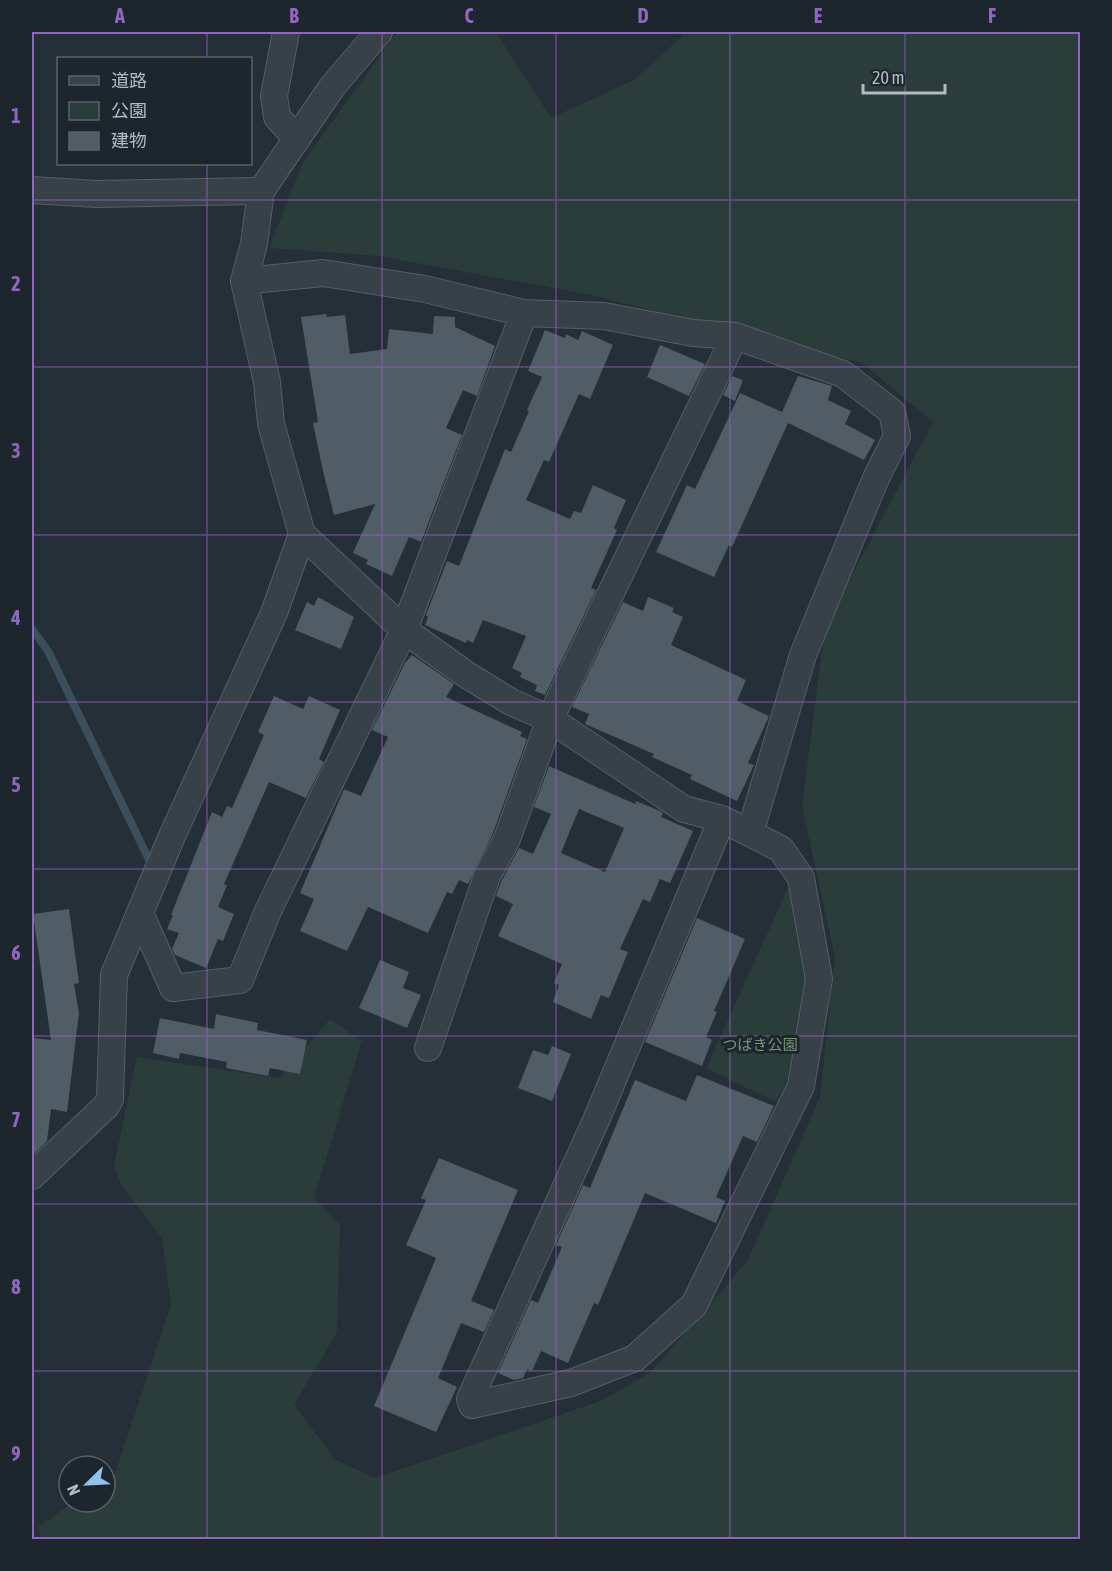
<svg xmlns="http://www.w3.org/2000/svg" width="1112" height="1571" font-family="'Asap Condensed','Noto Sans JP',sans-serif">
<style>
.green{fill:#2a3d3a}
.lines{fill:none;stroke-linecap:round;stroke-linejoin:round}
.stream{stroke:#3a4e5c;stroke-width:8}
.building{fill:#505c66;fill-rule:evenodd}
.minor-casing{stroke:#565f66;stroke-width:28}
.minor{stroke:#384148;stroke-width:26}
.grid{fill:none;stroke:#9166c1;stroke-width:1.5;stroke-opacity:0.55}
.labels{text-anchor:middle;stroke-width:6;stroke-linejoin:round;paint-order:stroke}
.park-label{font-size:15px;fill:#749776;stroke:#1d262d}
.neatline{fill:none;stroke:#9166c1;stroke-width:2}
.grid-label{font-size:20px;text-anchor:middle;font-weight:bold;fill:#9166c1}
</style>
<rect width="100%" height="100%" fill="#242f37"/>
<g class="green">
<polygon points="397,32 496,32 551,118 634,80 687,32 1080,32 1080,1539 41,1540 38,1527 74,1502 105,1502 105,1480 115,1474 171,1305 162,1238 121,1185 114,1165 137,1057 279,1078 330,1019 362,1041 314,1198 340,1225 337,1332 294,1405 335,1459 375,1478 603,1400 651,1372 748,1260 820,1097 835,958 802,806 825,626 933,422 862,363 591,295 378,256 269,248 303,162"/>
<polygon points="792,879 801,904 806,995 799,1057 776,1102 706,1068"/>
</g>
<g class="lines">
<polyline class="stream" points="32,629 48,651 153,868"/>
</g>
<g class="building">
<polygon points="326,314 327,317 345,315 350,354 387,349 389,329 433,334 434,316 455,317 455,327 495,346 477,396 463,390 446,428 462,435 421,542 409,537 392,576 366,564 368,560 353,553 375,504 334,515 323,471 313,423 318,422 301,317"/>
<polygon points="545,330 565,338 566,334 578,340 582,331 613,345 590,399 579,394 549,462 544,460 526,500 570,519 574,511 581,513 593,485 626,500 614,528 617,530 591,588 596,590 545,695 535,691 537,685 520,677 522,673 512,668 526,636 483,620 473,643 467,640 466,643 425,625 428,617 426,615 447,561 459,566 505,449 511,452 529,411 527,410 542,377 528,371"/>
<polygon points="660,345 705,364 689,396 647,377"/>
<polygon points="732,376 743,380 735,401 723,395"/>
<polygon points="798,376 832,386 828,400 851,411 845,424 875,440 864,460 788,423 732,547 729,545 714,577 656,552 687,485 695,489 740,393 782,412"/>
<polygon points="318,597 354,617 341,649 295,630 307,602 314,606"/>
<polygon points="648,597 674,608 672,612 683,617 671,645 746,680 737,701 769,716 748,763 754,765 737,801 690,779 692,775 652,757 654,754 585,724 589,714 572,707 623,602 643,611"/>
<polygon points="412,655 454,684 446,697 522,732 520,736 527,739 493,833 468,884 459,880 452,894 447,892 428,933 368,907 347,951 300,931 314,899 300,893 344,789 361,796 388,737 372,730 405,663"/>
<polygon points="274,696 303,709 309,696 340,710 319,759 324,762 306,798 269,782 224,884 227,885 218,907 234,914 223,941 218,939 206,968 175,955 172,949 179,933 167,929 173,915 171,915 212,812 222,817 227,806 232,808 264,735 258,732"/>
<path d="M549 766 635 804 636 801 660 811 663 813 661 817 693 831 670 883 660 879 650 902 643 899 620 949 628 952 609 998 601 995 591 1019 553 1002 559 985 554 983 562 964 498 936 513 904 496 896 501 882 519 848 533 854 551 814 534 807ZM579 809 624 828 605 872 561 853Z"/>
<polygon points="69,909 79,983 74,984 79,1013 67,1112 51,1109 47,1141 35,1153 32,1153 32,1038 51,1040 33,914"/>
<polygon points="697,918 745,939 714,1011 717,1012 706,1037 712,1040 702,1066 645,1042"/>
<polygon points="380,960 409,972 403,988 421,995 407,1028 359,1008"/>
<polygon points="216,1014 258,1023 257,1030 307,1040 300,1074 270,1068 268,1076 226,1068 227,1062 180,1053 179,1059 153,1053 160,1018 214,1029"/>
<polygon points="552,1046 571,1054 552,1101 518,1088 533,1050 548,1055"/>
<polygon points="697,1075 774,1106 757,1142 743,1136 716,1197 725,1201 716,1223 645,1193 598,1305 594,1303 568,1363 541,1351 532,1371 527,1369 523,1378 514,1380 498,1373 531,1300 538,1303 562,1247 556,1245 583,1185 590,1188 635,1080 686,1101"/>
<polygon points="439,1158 518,1190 471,1301 494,1310 484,1332 461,1323 438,1378 457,1387 436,1432 374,1406 436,1258 406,1245 426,1200 421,1198"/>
</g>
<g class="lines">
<g class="minor-casing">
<g id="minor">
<polyline points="286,32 274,96 277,117 297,139"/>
<polyline points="379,32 332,87 261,191 254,244 244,281 267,382 271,424 302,534 404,630 467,675 511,702 550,719 684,809 722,819 781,849 801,878 819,979 801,1086 694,1305 635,1358 571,1383 472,1405 470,1399 597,1118 722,819"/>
<polyline points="32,190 96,194 261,191"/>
<polyline points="244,281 323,273 425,289 524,313 604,316 693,333 735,336 843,374 892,412 897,436 876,478 803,655 750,833"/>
<polyline points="140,913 173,988 240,980 268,911 404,630 524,313"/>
<polyline points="428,1048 487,876 507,839 550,719 735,336"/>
<polyline points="32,1176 106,1106 110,1099 114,975 172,836 274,613 302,534"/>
</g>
</g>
<use href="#minor" class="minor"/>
</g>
<path class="grid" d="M207 32V58M382 32V1540M556 32V1540M730 32V1540M905 32V1540M207 164V1540M32 200H1080M32 367H1080M32 535H1080M32 702H1080M32 869H1080M32 1036H1080M32 1204H1080M32 1371H1080"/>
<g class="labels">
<g class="park-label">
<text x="760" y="1050">つばき公園</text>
</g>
</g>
<rect width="1112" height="1571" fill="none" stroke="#1d262d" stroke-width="66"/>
<rect x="57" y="57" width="195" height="108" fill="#1d262d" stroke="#596269" stroke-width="1.5"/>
<rect x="69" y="76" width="30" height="9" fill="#384148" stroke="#596269" stroke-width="1.5"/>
<text x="111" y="87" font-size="18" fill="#b3bcc4">道路</text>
<rect x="69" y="102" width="30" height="18" fill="#2a3d3a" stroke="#596269" stroke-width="1.5"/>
<text x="111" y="117" font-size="18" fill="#b3bcc4">公園</text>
<rect x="69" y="132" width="30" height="18" fill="#505c66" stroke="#596269" stroke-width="1.5"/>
<text x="111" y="147" font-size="18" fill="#b3bcc4">建物</text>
<g transform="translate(87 1484) rotate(246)"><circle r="28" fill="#1d262d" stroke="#596269" stroke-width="1.5"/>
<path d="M0-4.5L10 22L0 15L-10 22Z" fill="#92c2ea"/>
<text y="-9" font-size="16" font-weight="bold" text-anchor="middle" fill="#b3bcc4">N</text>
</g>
<path d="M863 84v9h82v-9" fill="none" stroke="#b3bcc4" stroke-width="3"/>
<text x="872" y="84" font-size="18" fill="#b3bcc4" stroke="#1d262d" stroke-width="4.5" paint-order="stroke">20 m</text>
<rect x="33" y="33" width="1046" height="1505" class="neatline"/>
<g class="grid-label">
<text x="120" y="23">A</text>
<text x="294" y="23">B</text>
<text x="469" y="23">C</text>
<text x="643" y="23">D</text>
<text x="818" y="23">E</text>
<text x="992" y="23">F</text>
<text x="16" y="123">1</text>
<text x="16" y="291">2</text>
<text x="16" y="458">3</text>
<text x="16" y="625">4</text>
<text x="16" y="792">5</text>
<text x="16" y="960">6</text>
<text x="16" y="1127">7</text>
<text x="16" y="1294">8</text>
<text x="16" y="1461">9</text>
</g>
</svg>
